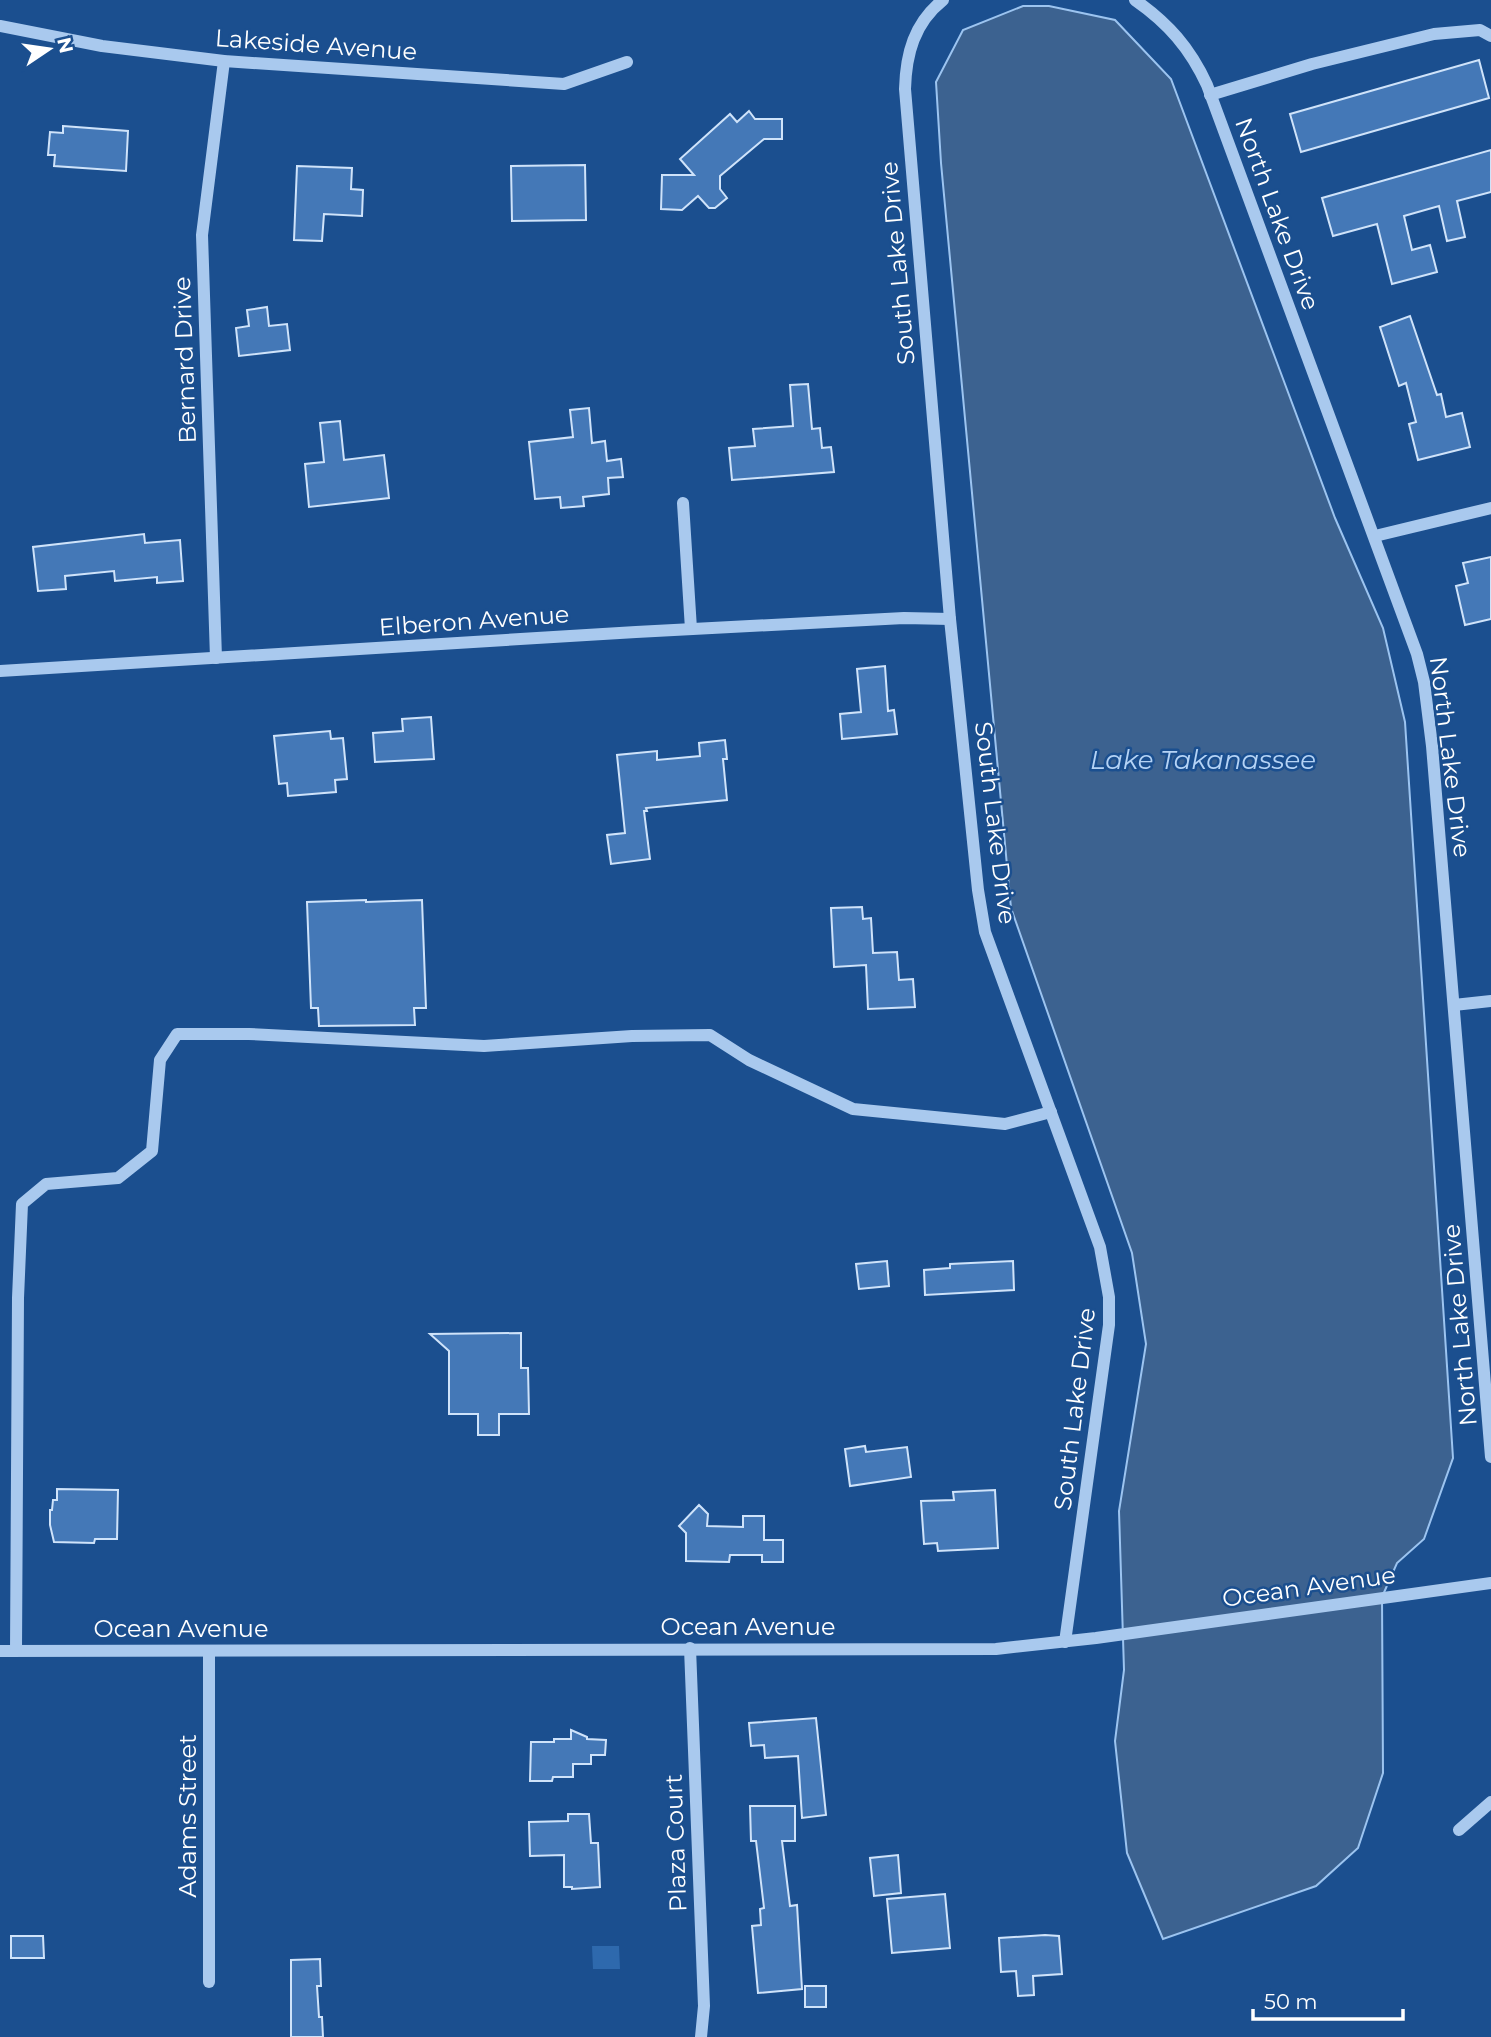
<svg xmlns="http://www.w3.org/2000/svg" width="1491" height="2037" font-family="Montserrat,sans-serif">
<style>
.green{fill:#2e69ad}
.water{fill:#3c6290;stroke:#9cc4f0;stroke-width:2}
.building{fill:#4478b7;stroke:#cfe3fa;stroke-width:2}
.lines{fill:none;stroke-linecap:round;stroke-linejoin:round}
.minor{stroke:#a9c9ee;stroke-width:12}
.labels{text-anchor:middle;stroke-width:5;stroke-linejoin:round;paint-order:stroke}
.street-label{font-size:24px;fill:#fff;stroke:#1b4f8f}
.water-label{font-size:26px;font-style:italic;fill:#b5d3f5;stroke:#1b4f8f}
</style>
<rect width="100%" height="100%" fill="#1b4f8f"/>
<polygon class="green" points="592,1946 619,1946 620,1969 593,1969"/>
<polygon class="water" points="1023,6 1049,6 1115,20 1171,79 1335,518 1383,628 1405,722 1453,1458 1424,1539 1397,1563 1382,1597 1383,1773 1358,1848 1316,1886 1163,1939 1127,1853 1115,1741 1124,1670 1119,1511 1146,1344 1132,1253 1011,908 941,163 936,82 963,30"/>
<g class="building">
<polygon points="1479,60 1489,98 1301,152 1290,114"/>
<polygon points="749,111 755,119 782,119 782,139 764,139 720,176 720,189 727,198 715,208 709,208 698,196 682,210 661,209 662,175 694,175 680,159 730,114 737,122"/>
<polygon points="63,126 128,131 126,171 54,166 55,155 48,155 50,132 63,133"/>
<polygon points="1491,150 1491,192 1457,201 1465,237 1447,241 1439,206 1404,216 1412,250 1430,245 1437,272 1392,284 1377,224 1333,236 1322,198"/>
<polygon points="585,165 586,220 512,221 511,166"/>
<polygon points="297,166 352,168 351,189 363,190 362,216 324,214 322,241 294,240"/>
<polygon points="267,307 269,326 287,324 290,350 239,356 236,328 249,326 247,310"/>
<polygon points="1410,316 1437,395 1441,394 1446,417 1462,413 1470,447 1418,460 1409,424 1416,422 1406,383 1399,386 1380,327"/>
<polygon points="808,384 812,429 820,428 822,448 831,447 834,472 732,480 729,448 755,446 753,429 793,426 790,385"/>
<polygon points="589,408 592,443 605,441 607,461 621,459 623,477 608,478 609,494 583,497 584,506 561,508 560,497 535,499 529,442 573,437 570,410"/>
<polygon points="340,421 344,460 384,455 389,498 309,507 305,464 324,462 320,423"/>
<polygon points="144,534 145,543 180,540 183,581 157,583 157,577 115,581 114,571 65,576 66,589 38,591 33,547"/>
<polygon points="1491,557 1491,619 1465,625 1456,586 1468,583 1463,563"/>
<polygon points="885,666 888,711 894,710 897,734 842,739 840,714 861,712 857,669"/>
<polygon points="431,717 434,759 375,762 373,733 403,731 402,719"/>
<polygon points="330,731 331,739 343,738 347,779 335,780 336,792 288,796 287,783 279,784 274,736"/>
<polygon points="725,740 727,759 723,759 727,800 646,808 647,811 644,811 650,859 611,864 607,835 625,833 617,755 657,751 657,760 700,756 699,743"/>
<polygon points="366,900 366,902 422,900 426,1008 414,1008 415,1025 319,1026 318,1008 311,1008 307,902"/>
<polygon points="862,907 863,919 871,918 873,953 897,952 899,980 913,979 915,1007 868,1009 866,965 834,967 831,908"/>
<polygon points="887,1261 889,1286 859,1289 856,1264"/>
<polygon points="1013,1261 1014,1290 925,1295 924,1270 950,1268 950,1264"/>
<polygon points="521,1333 521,1368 528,1368 529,1414 499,1414 499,1435 478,1435 478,1414 449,1414 449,1351 430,1334"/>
<polygon points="865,1446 866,1452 907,1447 911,1477 850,1486 845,1449"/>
<polygon points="57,1489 118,1490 117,1539 95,1539 94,1543 54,1542 50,1525 50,1510 52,1510 53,1500 57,1500"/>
<polygon points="995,1490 998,1548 938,1551 937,1543 924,1544 921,1501 954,1500 953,1492"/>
<polygon points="699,1505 708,1514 707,1526 743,1527 743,1516 764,1516 764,1540 783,1540 783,1562 762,1562 762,1555 730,1555 729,1562 686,1561 686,1533 679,1526"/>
<polygon points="816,1718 826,1815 802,1818 798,1756 765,1758 764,1745 751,1746 749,1723"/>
<polygon points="571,1730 587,1737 587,1739 606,1740 605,1755 591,1755 591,1764 573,1764 573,1777 553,1777 552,1781 530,1781 531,1742 554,1742 554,1739 571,1739"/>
<polygon points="750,1806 795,1806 795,1841 782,1841 790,1906 797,1905 802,1989 758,1993 752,1926 761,1925 760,1909 764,1908 756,1841 751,1841"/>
<polygon points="568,1814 589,1814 591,1843 598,1843 600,1887 572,1889 572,1887 564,1887 564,1855 530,1856 529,1822 568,1821"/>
<polygon points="898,1855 901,1893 874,1896 870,1858"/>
<polygon points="945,1894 950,1948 892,1953 887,1899"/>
<polygon points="1045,1935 1059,1936 1062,1974 1033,1976 1034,1995 1018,1996 1016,1971 1001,1972 999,1938"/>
<polygon points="11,1936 43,1936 44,1958 11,1958"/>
<polygon points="320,1959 321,1986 317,1986 319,2017 322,2017 323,2037 291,2037 291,1960"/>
<rect x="805" y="1986" width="21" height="21"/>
</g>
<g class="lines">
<g class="minor">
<path d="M943 0C914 23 906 54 905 89L950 619 978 890 985 932 1100 1247 1109 1297V1325L1065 1642"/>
<path d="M1135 0C1168 23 1190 48 1207 85L1417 654 1424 682 1432 746 1491 1457"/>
<polyline points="0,26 102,46 224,61 564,84 627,62"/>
<polyline points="1210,95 1312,64 1434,34 1480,30 1491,36"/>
<polyline points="683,503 691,629"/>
<polyline points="1375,536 1491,508"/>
<polyline points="216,658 202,235 224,61"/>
<polyline points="0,671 636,632 904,618 950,619"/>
<polyline points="1454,1005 1491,1001"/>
<polyline points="690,1648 704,2006 701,2037"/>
<polyline points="0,1651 996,1649 1096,1638 1491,1583"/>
<polyline points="16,1651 18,1298 22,1204 46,1184 118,1178 152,1151 160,1060 177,1034 249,1034 484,1046 632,1036 710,1035 749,1060 853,1109 1005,1124 1051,1112"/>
<polyline points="1459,1830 1491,1802"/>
<polyline points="209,1982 209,1651"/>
</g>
</g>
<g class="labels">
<g class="street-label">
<text transform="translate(316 45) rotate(4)" y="8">Lakeside Avenue</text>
<text transform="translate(1277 214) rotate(70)" y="8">North Lake Drive</text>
<text transform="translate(898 263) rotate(-95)" y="8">South Lake Drive</text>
<text transform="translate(185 360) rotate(-92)" y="8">Bernard Drive</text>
<text transform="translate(474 621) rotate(-4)" y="8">Elberon Avenue</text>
<text transform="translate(1450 757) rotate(83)" y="8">North Lake Drive</text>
<text transform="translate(995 823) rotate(83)" y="8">South Lake Drive</text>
<text transform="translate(1460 1325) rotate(-95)" y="8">North Lake Drive</text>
<text transform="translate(1075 1409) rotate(-83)" y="8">South Lake Drive</text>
<text transform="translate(1309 1587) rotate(-8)" y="8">Ocean Avenue</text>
<text x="748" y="1635">Ocean Avenue</text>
<text x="181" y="1637">Ocean Avenue</text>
<text transform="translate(188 1816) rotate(-90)" y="8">Adams Street</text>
<text transform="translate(676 1843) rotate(-92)" y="8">Plaza Court</text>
</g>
<g class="water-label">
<text x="1203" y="769">Lake Takanassee</text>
</g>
</g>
<g transform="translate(49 49) rotate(77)" stroke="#1b4f8f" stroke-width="5" paint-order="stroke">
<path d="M0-5L12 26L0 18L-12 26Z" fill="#ffffff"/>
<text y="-10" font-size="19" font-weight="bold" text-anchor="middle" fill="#ffffff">N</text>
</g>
<path d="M1253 2009v10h150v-10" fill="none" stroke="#ffffff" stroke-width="3.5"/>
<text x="1264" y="2009" font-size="21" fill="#ffffff" stroke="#1b4f8f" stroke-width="5" paint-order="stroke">50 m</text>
</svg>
